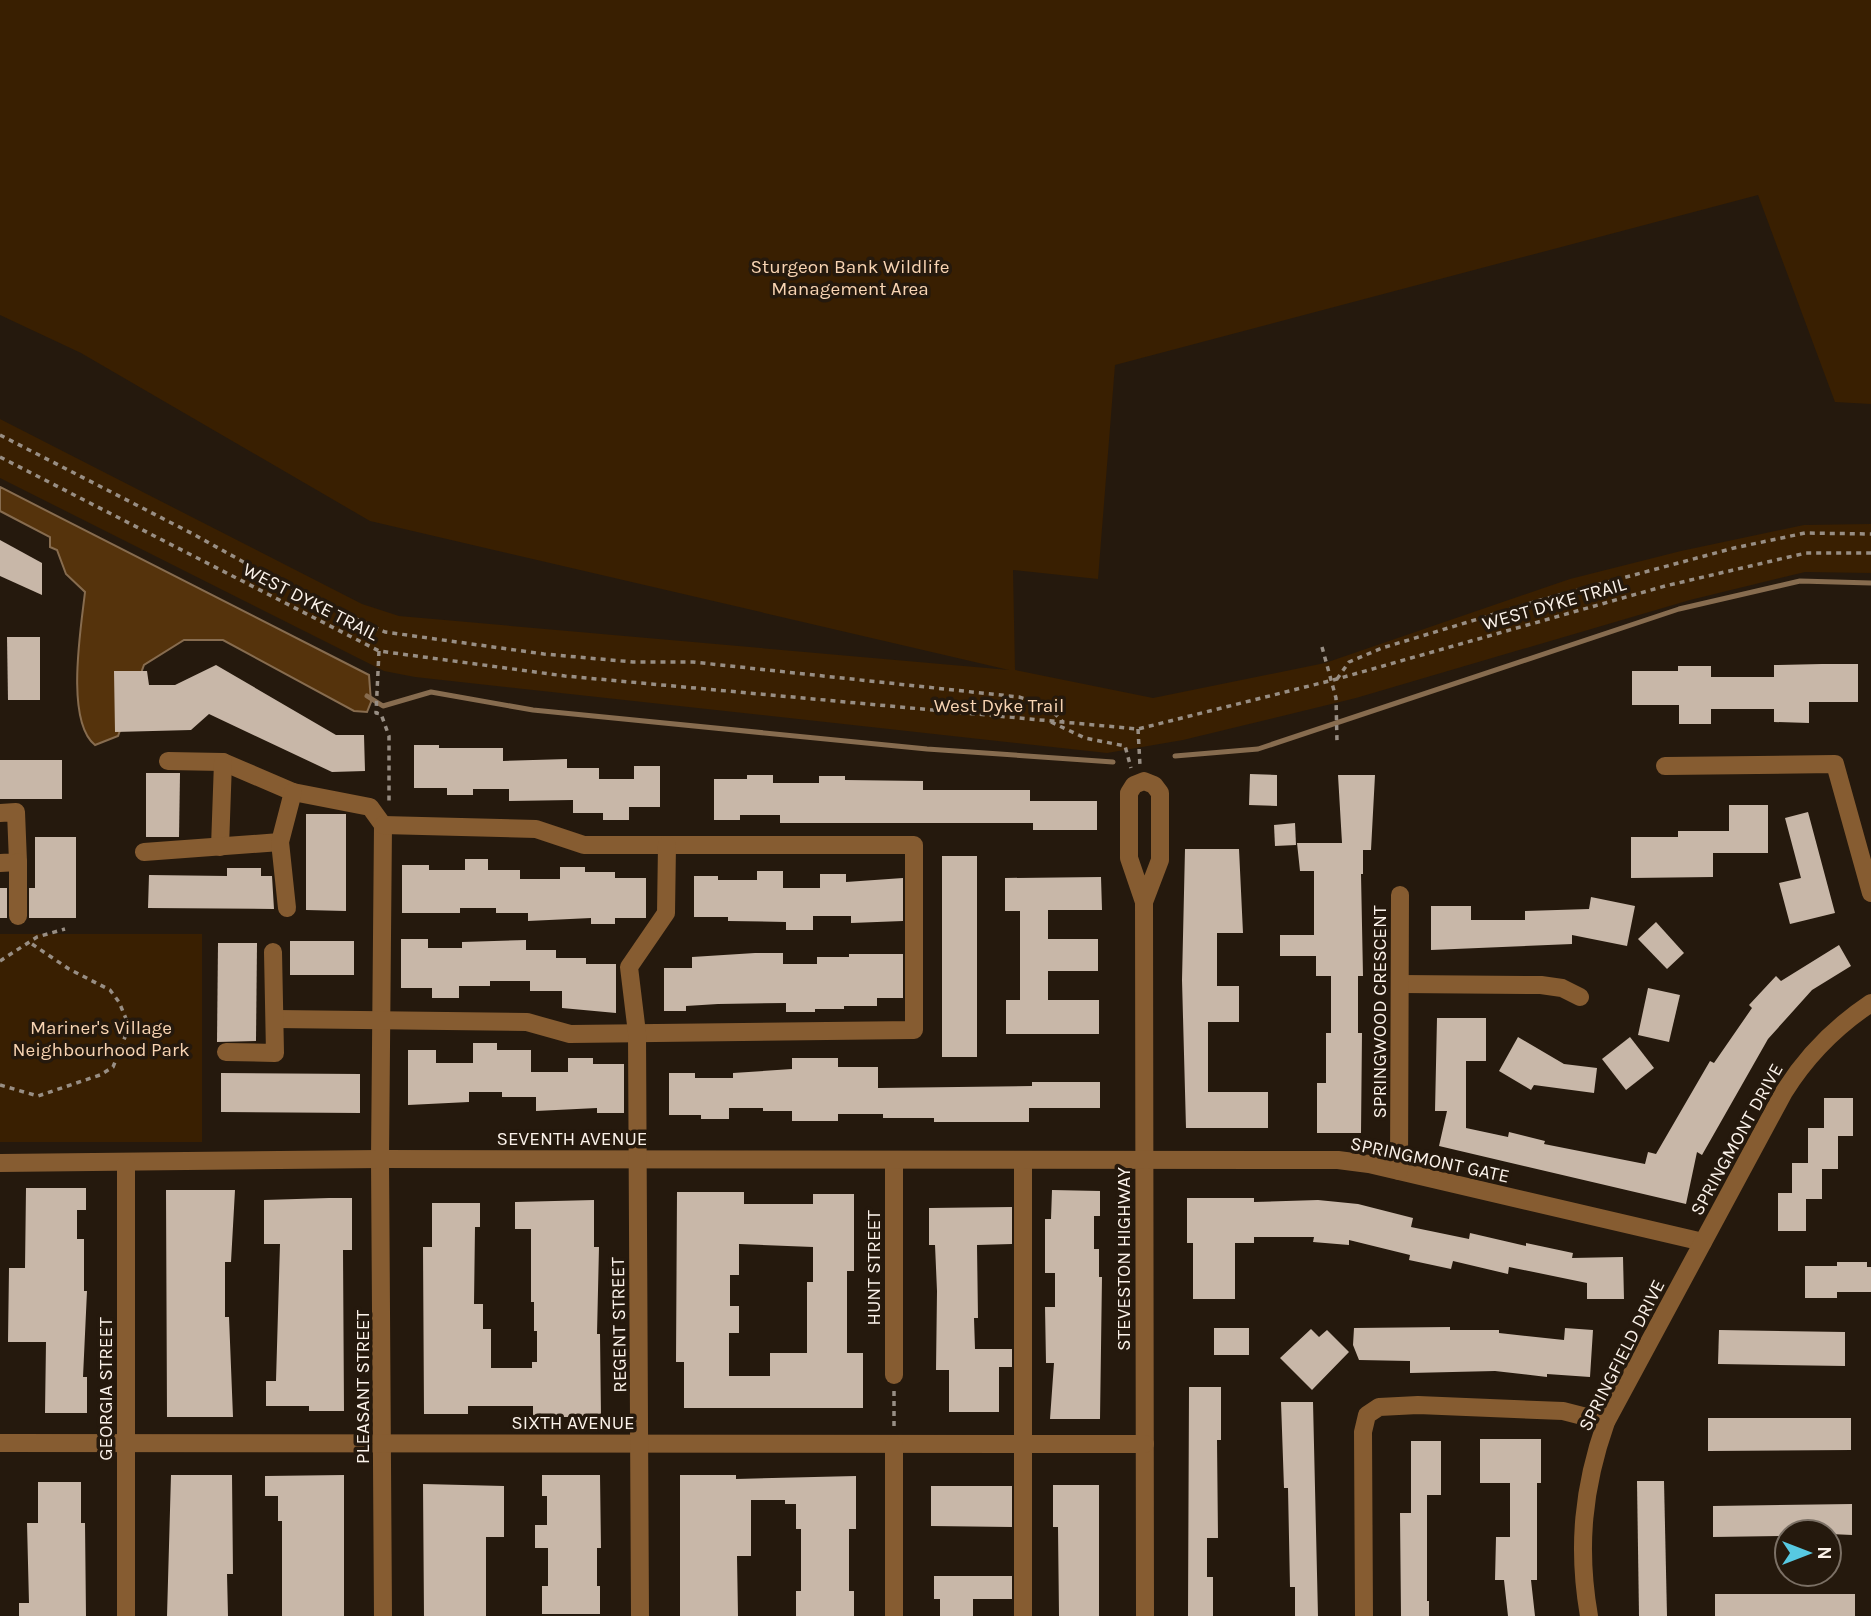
<svg xmlns="http://www.w3.org/2000/svg" width="1871" height="1616" font-family="Karla,sans-serif">
<style>
.green{fill:#391f01}
.water{fill:#55330c;stroke:#876c4f;stroke-width:2}
.lines{fill:none;stroke-linecap:round;stroke-linejoin:round}
.stream{stroke:#876c4f;stroke-width:5}
.building{fill:#c8b7a8;fill-rule:evenodd}
.path{stroke:#988e84;stroke-width:3.5;stroke-dasharray:5 5;stroke-linecap:butt}
.minor{stroke:#865c31;stroke-width:18}
.labels{text-anchor:middle;stroke-width:7;stroke-linejoin:round;paint-order:stroke}
.park-label{font-size:19px;fill:#f8d4b3;stroke:#25190d}
.street-label{font-size:19px;fill:#fbf2ea;stroke:#25190d}
</style>
<rect width="100%" height="100%" fill="#25190d"/>
<g class="green">
<polygon points="0,0 1871,0 1871,404 1835,402 1758,195 1115,365 1098,579 1013,570 1015,670 1153,698 1325,663 1570,579 1681,551 1804,525 1871,524 1871,573 1805,572 1690,600 1356,698 1183,740 1107,753 415,677 384,671 0,478 0,419 362,604 399,616 1009,670 370,521 81,353 0,315"/>
<rect x="0" y="934" width="202" height="208"/>
</g>
<path class="water" d="M0 487 369 675 371 702 367 712 354 711 223 640H184L144 665 118 736 95 745C65 721 81 628 85 592L66 574 57 550 50 547V537L0 511Z"/>
<g class="lines">
<g class="stream">
<polyline points="367,696 383,706 431,692 533,710 927,749 1113,762"/>
<polyline points="1175,756 1258,749 1679,609 1800,581 1871,583"/>
</g>
</g>
<g class="building">
<polygon points="0,540 42,563 42,595 0,576"/>
<polygon points="7,637 40,637 40,700 8,700"/>
<polygon points="1822,664 1858,664 1858,702 1809,702 1809,723 1774,722 1774,709 1711,709 1711,724 1679,724 1679,705 1632,705 1632,671 1678,671 1678,666 1711,666 1711,677 1774,677 1774,665"/>
<polygon points="216,665 336,735 364,735 365,771 332,772 209,714 191,730 115,732 114,671 147,671 149,685 175,685"/>
<polygon points="414,745 439,745 439,748 503,748 503,761 567,759 567,768 599,768 599,779 634,779 634,766 660,766 660,807 629,807 629,820 603,820 603,813 573,813 573,800 509,801 509,789 473,789 473,795 447,795 447,788 414,788"/>
<rect x="0" y="760" width="62" height="39"/>
<polygon points="146,773 180,773 179,837 146,837"/>
<polygon points="1250,774 1277,775 1277,806 1249,805"/>
<polygon points="747,775 773,775 773,783 819,783 819,776 845,776 845,780 923,781 923,790 1030,790 1030,801 1097,801 1097,830 1033,830 1033,823 780,823 780,815 740,815 740,820 714,820 714,779 747,779"/>
<polygon points="1338,775 1375,775 1371,850 1363,850 1363,874 1361,874 1363,976 1358,976 1358,1033 1362,1033 1361,1133 1317,1133 1317,1083 1326,1083 1326,1033 1331,1033 1331,976 1316,976 1316,956 1280,956 1280,935 1314,935 1314,871 1300,871 1297,843 1342,843"/>
<polygon points="1729,805 1768,805 1768,853 1713,853 1713,877 1631,878 1631,837 1678,837 1678,831 1729,831"/>
<polygon points="1808,812 1835,913 1790,924 1779,883 1801,878 1785,818"/>
<polygon points="306,814 346,814 346,911 306,910"/>
<polygon points="1295,823 1296,845 1275,846 1274,825"/>
<polygon points="35,837 76,837 76,918 29,918 29,888 35,888"/>
<polygon points="1185,849 1239,849 1243,933 1217,933 1217,986 1239,986 1239,1022 1208,1022 1208,1092 1268,1092 1268,1128 1186,1128 1182,980"/>
<rect x="942" y="856" width="35" height="201"/>
<polygon points="465,859 488,859 488,870 520,870 520,879 560,879 560,867 585,867 585,872 615,872 615,878 646,878 646,918 615,918 615,924 591,924 591,918 528,921 528,913 496,913 496,908 460,908 460,913 402,913 402,865 429,865 429,870 465,870"/>
<polygon points="227,868 261,868 261,876 272,876 274,909 148,908 149,875 227,876"/>
<polygon points="757,871 783,871 783,888 820,888 820,874 846,874 846,882 903,878 903,921 851,923 851,916 813,916 813,930 786,930 786,922 728,921 728,917 694,917 694,876 718,876 718,880 757,880"/>
<polygon points="1101,877 1102,910 1048,910 1048,939 1098,939 1098,971 1048,971 1048,1000 1099,1000 1099,1034 1006,1034 1006,1000 1020,1000 1020,911 1005,911 1005,878"/>
<rect x="0" y="888" width="7" height="30"/>
<polygon points="1591,897 1635,906 1627,946 1572,935 1572,944 1431,950 1431,906 1471,906 1471,920 1525,920 1525,911 1589,909"/>
<polygon points="1656,922 1684,953 1667,969 1638,939"/>
<polygon points="401,939 428,939 428,948 462,948 462,942 526,940 526,950 556,950 556,958 586,958 586,964 616,964 616,1013 562,1008 562,991 530,991 530,981 490,981 490,986 459,986 459,998 432,998 432,988 401,988"/>
<rect x="290" y="941" width="64" height="34"/>
<polygon points="218,943 257,943 256,1041 217,1042"/>
<polygon points="1839,945 1851,966 1812,990 1768,1039 1702,1155 1697,1152 1686,1204 1439,1146 1447,1111 1435,1111 1437,1018 1486,1018 1486,1061 1466,1061 1466,1128 1508,1137 1509,1132 1545,1141 1544,1144 1645,1164 1648,1152 1656,1154 1710,1061 1714,1063 1752,1008 1749,1005 1776,976 1781,981"/>
<polygon points="755,953 783,953 783,964 817,964 817,957 849,957 849,954 903,954 903,998 877,998 877,1006 844,1006 844,1009 815,1009 815,1012 786,1012 786,1003 718,1004 686,1006 686,1011 664,1011 664,968 692,968 692,957"/>
<polygon points="1648,988 1680,995 1669,1042 1638,1035"/>
<polygon points="1518,1037 1564,1064 1597,1068 1594,1093 1534,1085 1531,1090 1499,1071"/>
<polygon points="1630,1037 1654,1068 1626,1090 1602,1059"/>
<polygon points="473,1043 497,1043 497,1050 531,1050 531,1072 568,1072 568,1058 593,1058 593,1064 624,1064 624,1113 597,1113 597,1108 536,1111 536,1097 502,1097 502,1092 469,1092 469,1102 408,1105 408,1050 436,1050 436,1063 473,1063"/>
<polygon points="792,1058 838,1058 838,1067 878,1067 878,1088 1032,1086 1032,1082 1100,1082 1100,1108 1029,1108 1029,1122 934,1122 934,1118 883,1118 883,1114 838,1114 838,1121 792,1121 792,1111 763,1111 763,1108 729,1108 729,1119 701,1119 701,1115 669,1115 669,1073 695,1073 695,1078 733,1078 733,1073 792,1069"/>
<polygon points="221,1073 360,1074 360,1113 221,1112"/>
<polygon points="1824,1098 1853,1098 1853,1136 1838,1136 1838,1169 1822,1169 1822,1199 1806,1199 1806,1231 1778,1231 1778,1193 1792,1193 1792,1163 1808,1163 1808,1128 1824,1128"/>
<polygon points="26,1188 86,1188 86,1210 77,1210 77,1239 84,1239 84,1291 87,1291 83,1377 87,1377 87,1413 45,1413 46,1342 8,1342 9,1268 25,1268"/>
<polygon points="166,1190 235,1190 231,1262 225,1262 225,1317 229,1317 233,1417 167,1417"/>
<polygon points="1052,1190 1100,1191 1100,1216 1094,1216 1094,1249 1099,1249 1099,1277 1102,1277 1100,1419 1050,1419 1054,1363 1046,1363 1045,1307 1055,1307 1055,1273 1045,1273 1045,1219 1051,1219"/>
<path d="M677 1192H744V1204H813V1194H854V1271H847V1353H863V1408H684V1362H676ZM739 1244 813 1247V1282H807V1353H770V1376H729V1333H739V1306H730V1275H739Z"/>
<polygon points="329,1198 352,1198 352,1250 343,1250 344,1411 309,1411 309,1406 266,1406 266,1381 276,1381 280,1244 264,1244 264,1200"/>
<polygon points="1187,1198 1254,1198 1254,1202 1318,1200 1358,1204 1413,1218 1411,1227 1469,1239 1470,1233 1526,1246 1526,1243 1573,1253 1572,1258 1623,1257 1624,1299 1587,1299 1587,1283 1509,1267 1508,1274 1453,1261 1451,1269 1409,1260 1410,1255 1349,1240 1349,1245 1313,1242 1314,1237 1254,1237 1254,1243 1235,1243 1235,1299 1193,1299 1193,1243 1187,1243"/>
<polygon points="594,1200 594,1247 599,1247 597,1334 600,1334 601,1417 533,1417 533,1406 468,1406 468,1414 424,1414 423,1247 432,1247 432,1203 480,1203 480,1227 475,1227 474,1304 483,1304 483,1329 491,1329 491,1368 532,1368 532,1362 537,1362 537,1331 534,1331 534,1302 531,1302 531,1229 515,1229 515,1202"/>
<polygon points="1012,1207 1012,1244 977,1245 978,1318 974,1318 975,1349 1012,1349 1012,1367 999,1367 999,1412 949,1412 949,1370 936,1370 937,1291 935,1245 929,1245 929,1208"/>
<polygon points="1837,1262 1867,1262 1867,1267 1871,1267 1871,1292 1837,1292 1837,1298 1805,1298 1805,1266 1837,1266"/>
<polygon points="1450,1327 1450,1330 1499,1330 1499,1333 1564,1340 1565,1328 1593,1330 1590,1377 1547,1374 1547,1377 1495,1371 1410,1373 1410,1361 1359,1360 1353,1345 1354,1328"/>
<rect x="1214" y="1328" width="35" height="27"/>
<polygon points="1311,1329 1319,1337 1327,1330 1349,1352 1312,1390 1280,1358"/>
<polygon points="1719,1330 1845,1332 1845,1366 1718,1364"/>
<polygon points="1189,1387 1221,1387 1221,1440 1217,1440 1218,1538 1207,1538 1207,1577 1213,1577 1213,1616 1188,1616"/>
<polygon points="1281,1402 1313,1402 1318,1616 1295,1616 1295,1587 1290,1587 1288,1488 1284,1488"/>
<polygon points="1708,1418 1851,1418 1851,1450 1708,1451"/>
<polygon points="1480,1439 1541,1439 1541,1483 1537,1483 1537,1580 1531,1580 1535,1616 1508,1616 1504,1580 1495,1580 1496,1537 1510,1537 1510,1483 1480,1483"/>
<polygon points="1411,1441 1441,1441 1441,1495 1427,1495 1427,1601 1429,1601 1429,1616 1401,1616 1400,1513 1411,1513"/>
<polygon points="171,1475 232,1475 233,1574 227,1574 228,1616 167,1616"/>
<polygon points="344,1475 344,1616 282,1616 282,1521 278,1521 278,1496 265,1496 265,1476"/>
<polygon points="542,1475 600,1475 601,1548 597,1548 597,1586 600,1586 600,1614 542,1614 542,1586 548,1586 548,1548 535,1548 535,1525 547,1525 547,1496 542,1496"/>
<polygon points="680,1475 736,1475 736,1479 856,1476 856,1529 849,1529 849,1591 854,1591 854,1616 796,1616 796,1591 801,1591 801,1529 796,1529 796,1504 785,1504 785,1500 751,1500 751,1556 737,1556 738,1616 680,1616"/>
<polygon points="1637,1481 1664,1481 1667,1616 1639,1616"/>
<polygon points="38,1482 81,1482 81,1523 85,1523 86,1616 19,1616 19,1603 29,1603 27,1523 38,1523"/>
<polygon points="423,1484 504,1486 504,1537 486,1537 486,1616 424,1616"/>
<polygon points="1053,1485 1099,1485 1099,1616 1059,1616 1058,1527 1053,1527"/>
<polygon points="931,1486 1012,1486 1012,1527 931,1526"/>
<polygon points="1852,1504 1852,1535 1787,1532 1787,1536 1713,1537 1713,1506"/>
<polygon points="934,1576 1012,1576 1012,1599 973,1599 973,1616 940,1616 940,1599 934,1599"/>
<rect x="1715" y="1594" width="140" height="22"/>
</g>
<g class="lines">
<g class="path">
<polyline points="0,435 193,534 303,595 385,632 544,654 633,662 693,662 1019,697 1046,705 1063,722"/>
<polyline points="0,457 379,651 565,676 1138,729 1337,679 1665,586 1806,553 1871,553"/>
<polyline points="1322,647 1336,698 1337,742"/>
<polyline points="379,651 376,713 381,714 389,736 389,804"/>
<polyline points="1337,679 1349,662 1382,648 1541,600 1734,548 1805,533 1871,534"/>
<polyline points="1051,722 1085,738 1125,746 1131,768"/>
<polyline points="1138,729 1140,766"/>
<polyline points="0,961 37,937 65,929"/>
<polyline points="0,1085 38,1096 100,1075 113,1067 125,1037 127,1021 119,1002 110,990 69,969 29,942"/>
<polyline points="894,1391 894,1429"/>
</g>
<g class="minor">
<polyline points="168,761 223,762 293,792 370,807 383,825 380,1159 383,1616"/>
<polyline points="1665,766 1835,764 1871,893"/>
<polyline points="0,813 16,812 18,862 0,863"/>
<polyline points="220,847 223,762"/>
<polyline points="144,852 280,842"/>
<polyline points="18,862 18,916"/>
<polyline points="1144,902 1160,860 1160,793 1154,785 1144,781 1134,785 1129,793 1129,858 1144,902 1145,1616"/>
<polyline points="287,908 280,842 293,792"/>
<polyline points="1401,984 1541,985 1562,988 1580,997"/>
<polyline points="276,1019 527,1022 570,1034 914,1030 914,845 584,845 536,829 383,825"/>
<polyline points="226,1052 275,1053 273,952"/>
<polyline points="894,1160 894,1375"/>
<polyline points="1023,1161 1023,1616"/>
<polyline points="0,1163 380,1159 1338,1160 1369,1164 1703,1242"/>
<polyline points="1399,1171 1400,895"/>
<polyline points="0,1443 1145,1444"/>
<polyline points="894,1445 894,1616"/>
<polyline points="126,1616 126,1163"/>
<polyline points="640,1616 637,1033 629,967 666,913 667,845"/>
<polyline points="1364,1616 1363,1432 1367,1415 1379,1407 1418,1405 1563,1411 1606,1422"/>
<path d="M1589 1616C1577 1548 1583 1487 1606 1422L1784 1092C1807 1055 1835 1027 1871 1003"/>
</g>
</g>
<g class="labels">
<g class="park-label">
<text x="850" y="273">Sturgeon Bank Wildlife<tspan x="850" dy="22">Management Area</tspan></text>
<text x="999" y="712">West Dyke Trail</text>
<text x="101" y="1034">Mariner's Village<tspan x="101" dy="22">Neighbourhood Park</tspan></text>
</g>
<g class="street-label">
<text transform="translate(311 601) rotate(27)" y="7">WEST DYKE TRAIL</text>
<text transform="translate(1554 603) rotate(-16)" y="7">WEST DYKE TRAIL</text>
<text transform="translate(1379 1012) rotate(-90)" y="7">SPRINGWOOD CRESCENT</text>
<text x="572" y="1145">SEVENTH AVENUE</text>
<text transform="translate(1736 1139) rotate(-61)" y="7">SPRINGMONT DRIVE</text>
<text transform="translate(1430 1159) rotate(12)" y="7">SPRINGMONT GATE</text>
<text transform="translate(1123 1259) rotate(-90)" y="7">STEVESTON HIGHWAY</text>
<text transform="translate(873 1268) rotate(-90)" y="7">HUNT STREET</text>
<text transform="translate(618 1325) rotate(-91)" y="7">REGENT STREET</text>
<text transform="translate(1621 1355) rotate(-63)" y="7">SPRINGFIELD DRIVE</text>
<text transform="translate(362 1387) rotate(-90)" y="7">PLEASANT STREET</text>
<text transform="translate(105 1389) rotate(-90)" y="7">GEORGIA STREET</text>
<text x="573" y="1429">SIXTH AVENUE</text>
</g>
</g>
<g transform="translate(1808 1553) rotate(90)"><circle r="33" fill="#25190d" stroke="#7b7065" stroke-width="2"/>
<path d="M0-5L12 26L0 18L-12 26Z" fill="#57c9e2"/>
<text y="-10" font-size="19" font-weight="bold" text-anchor="middle" fill="#fbf2ea">N</text>
</g>
</svg>
